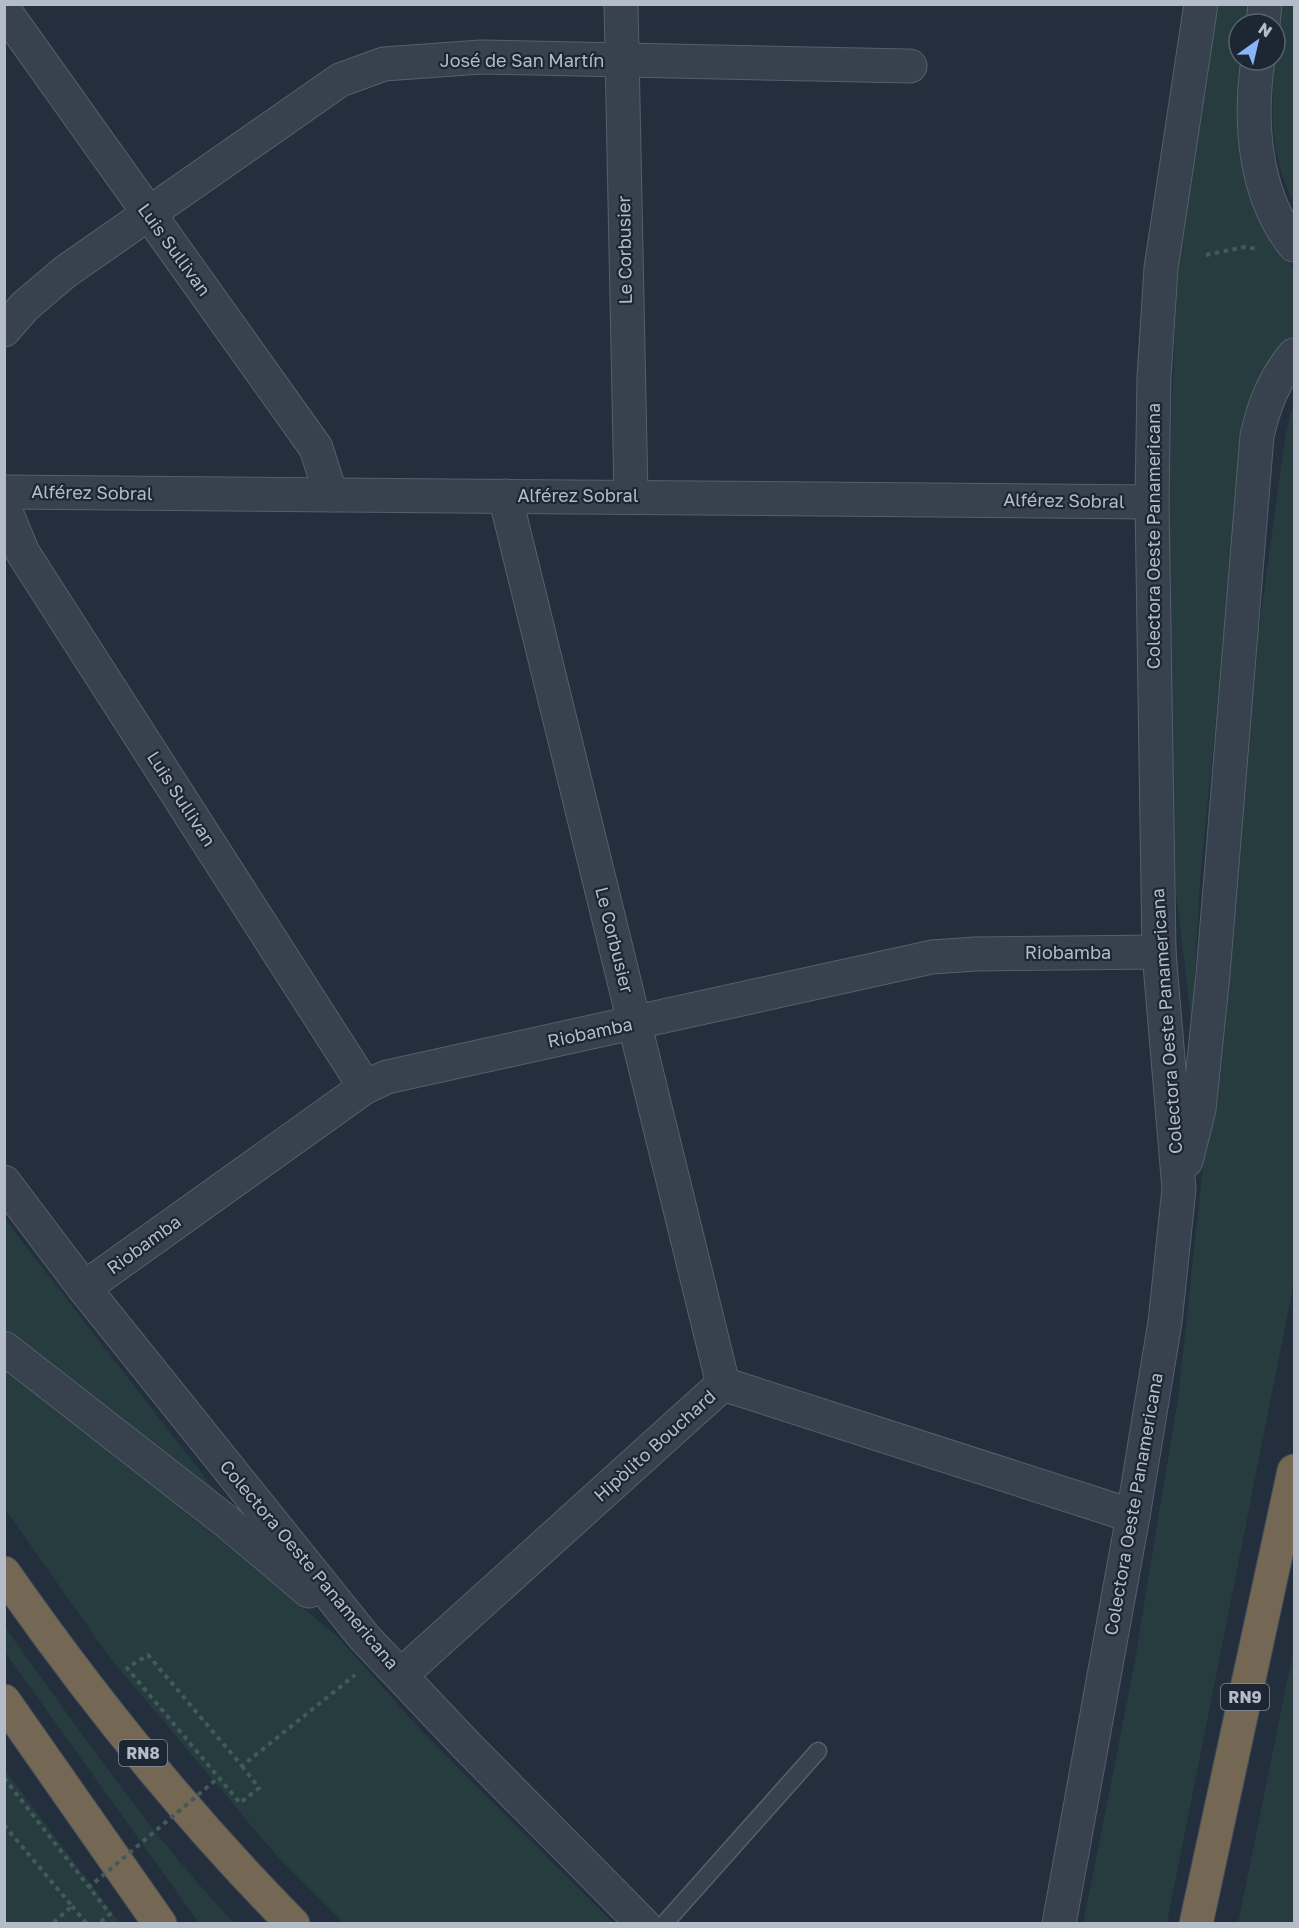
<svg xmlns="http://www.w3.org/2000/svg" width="1299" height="1928" font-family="'Golos Text',sans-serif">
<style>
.green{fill:#263c3f}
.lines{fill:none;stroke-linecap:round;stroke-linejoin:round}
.service-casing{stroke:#565f6c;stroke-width:19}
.minor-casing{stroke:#565f6c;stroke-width:35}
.tertiary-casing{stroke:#565f6c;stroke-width:35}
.motorway-casing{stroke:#434c59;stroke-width:35}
.path{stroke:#44595c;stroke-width:4;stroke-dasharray:4.5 4.5;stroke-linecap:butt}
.service{stroke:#38414e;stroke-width:16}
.minor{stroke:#38414e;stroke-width:33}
.tertiary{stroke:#38414e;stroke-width:33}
.motorway{stroke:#746855;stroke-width:33}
.path-bridge{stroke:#44595c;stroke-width:4;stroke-dasharray:4.5 4.5;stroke-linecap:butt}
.labels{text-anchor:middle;stroke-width:4.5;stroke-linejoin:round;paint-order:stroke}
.shield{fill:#1d2633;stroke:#878f9c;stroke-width:1.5}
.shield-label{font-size:16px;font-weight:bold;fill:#b4bcc9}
.street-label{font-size:18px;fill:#b4bcc9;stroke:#1d2633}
</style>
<rect width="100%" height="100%" fill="#242f3e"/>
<g class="green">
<polygon points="1219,5 1254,5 1252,24 1239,24 1239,60 1249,60 1279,248 1294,269 1294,338 1279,354 1228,595 1200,881 1192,1028 1171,849 1166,590 1178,233"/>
<path d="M1282 5H1294V202C1261 142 1274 69 1282 5Z"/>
<polygon points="1294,404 1294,1282 1167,1923 1083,1924 1133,1672 1178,1399 1230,915 1243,745 1284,446 1290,414"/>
<polygon points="4,1218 224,1502 5,1329"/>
<polygon points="4,1364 337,1636 418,1727 613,1923 344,1923 276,1855 111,1659 5,1509"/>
<path d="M4 1626C78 1728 148 1832 234 1923H199L5 1652Z"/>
<polygon points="1294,1648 1294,1923 1238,1923"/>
<polygon points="4,1770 5,1770 120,1923 5,1923"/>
</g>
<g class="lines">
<g class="service-casing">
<polyline id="service" points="664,1924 818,1751"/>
</g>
<g class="minor-casing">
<g id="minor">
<polyline points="621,4 631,496"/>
<polyline points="4,10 316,448 331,495"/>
<polyline points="4,330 25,306 65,272 340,80 384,64 481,57 910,66"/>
<polyline points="4,492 1152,502"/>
<polyline points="505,496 723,1384"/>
<polyline points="4,507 23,553 365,1087"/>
<polyline points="84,1288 365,1087 387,1077 932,957 975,954 1159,952"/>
<polyline points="401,1675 723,1384 1133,1516"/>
</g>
</g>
<g class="tertiary-casing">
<g id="tertiary">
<polyline points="1263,24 1265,4"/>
<path d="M1258 60C1249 122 1254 194 1294 245"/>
<path d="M1186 1161 1199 1109 1213 974 1257 436C1264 405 1274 379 1294 355"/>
<polyline points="4,1182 84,1288 364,1637 467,1746 643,1924"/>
<polyline points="4,1348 227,1522 309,1591"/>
<polyline points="1059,1924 1133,1516 1165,1322 1179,1189 1159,952 1152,502 1154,377 1161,268 1201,4"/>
</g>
</g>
<g class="motorway-casing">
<g id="motorway">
<path d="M4 1573C90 1696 187 1817 293 1924"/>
<polyline points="4,1701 160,1924"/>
<polyline points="1196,1924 1294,1471"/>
</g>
</g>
<g class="path">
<polyline points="1206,255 1244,247 1258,249"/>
<polyline points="242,1766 259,1788 240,1803 127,1668 148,1655 242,1766 355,1675"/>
<polyline points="4,1778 110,1914 98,1924"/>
<polyline points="4,1825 72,1906 52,1924"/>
<polyline points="72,1906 87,1924"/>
</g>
<use href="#service" class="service"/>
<use href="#minor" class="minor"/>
<use href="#tertiary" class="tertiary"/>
<use href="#motorway" class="motorway"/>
<polyline class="path-bridge" points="88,1888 218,1778"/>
</g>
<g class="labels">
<g class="shield">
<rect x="1221" y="1684" width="48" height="26" rx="4.5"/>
<rect x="119" y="1740" width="48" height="26" rx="4.5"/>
</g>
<g class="shield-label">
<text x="1245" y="1703">RN9</text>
<text x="143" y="1759">RN8</text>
</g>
<g class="street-label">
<text x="522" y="67">José de San Martín</text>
<text transform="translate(174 250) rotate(54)" y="6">Luis Sullivan</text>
<text transform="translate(625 250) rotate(-91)" y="6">Le Corbusier</text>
<text transform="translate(92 493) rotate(1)" y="6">Alférez Sobral</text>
<text x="578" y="502">Alférez Sobral</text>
<text transform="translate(1064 501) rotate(1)" y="6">Alférez Sobral</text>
<text transform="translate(1154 536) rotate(-90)" y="6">Colectora Oeste Panamericana</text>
<text transform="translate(181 799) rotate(57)" y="6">Luis Sullivan</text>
<text transform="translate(614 940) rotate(76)" y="6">Le Corbusier</text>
<text x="1068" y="959">Riobamba</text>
<text transform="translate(1167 1021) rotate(-94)" y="6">Colectora Oeste Panamericana</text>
<text transform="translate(590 1033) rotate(-12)" y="6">Riobamba</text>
<text transform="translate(144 1245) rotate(-36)" y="6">Riobamba</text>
<text transform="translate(655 1446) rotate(-42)" y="6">Hipòlito Bouchard</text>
<text transform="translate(1134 1504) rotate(-80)" y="6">Colectora Oeste Panamericana</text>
<text transform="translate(309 1565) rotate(50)" y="6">Colectora Oeste Panamericana</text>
</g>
</g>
<rect width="1299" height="1928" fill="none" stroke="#b4bcc9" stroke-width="12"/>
<g transform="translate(1257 42) rotate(34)"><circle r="28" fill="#1d2633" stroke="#59626f" stroke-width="1.5"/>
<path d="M0-4.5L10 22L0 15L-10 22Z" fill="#8ab4f8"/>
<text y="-9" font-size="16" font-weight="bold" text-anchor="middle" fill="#b4bcc9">N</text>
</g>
</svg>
